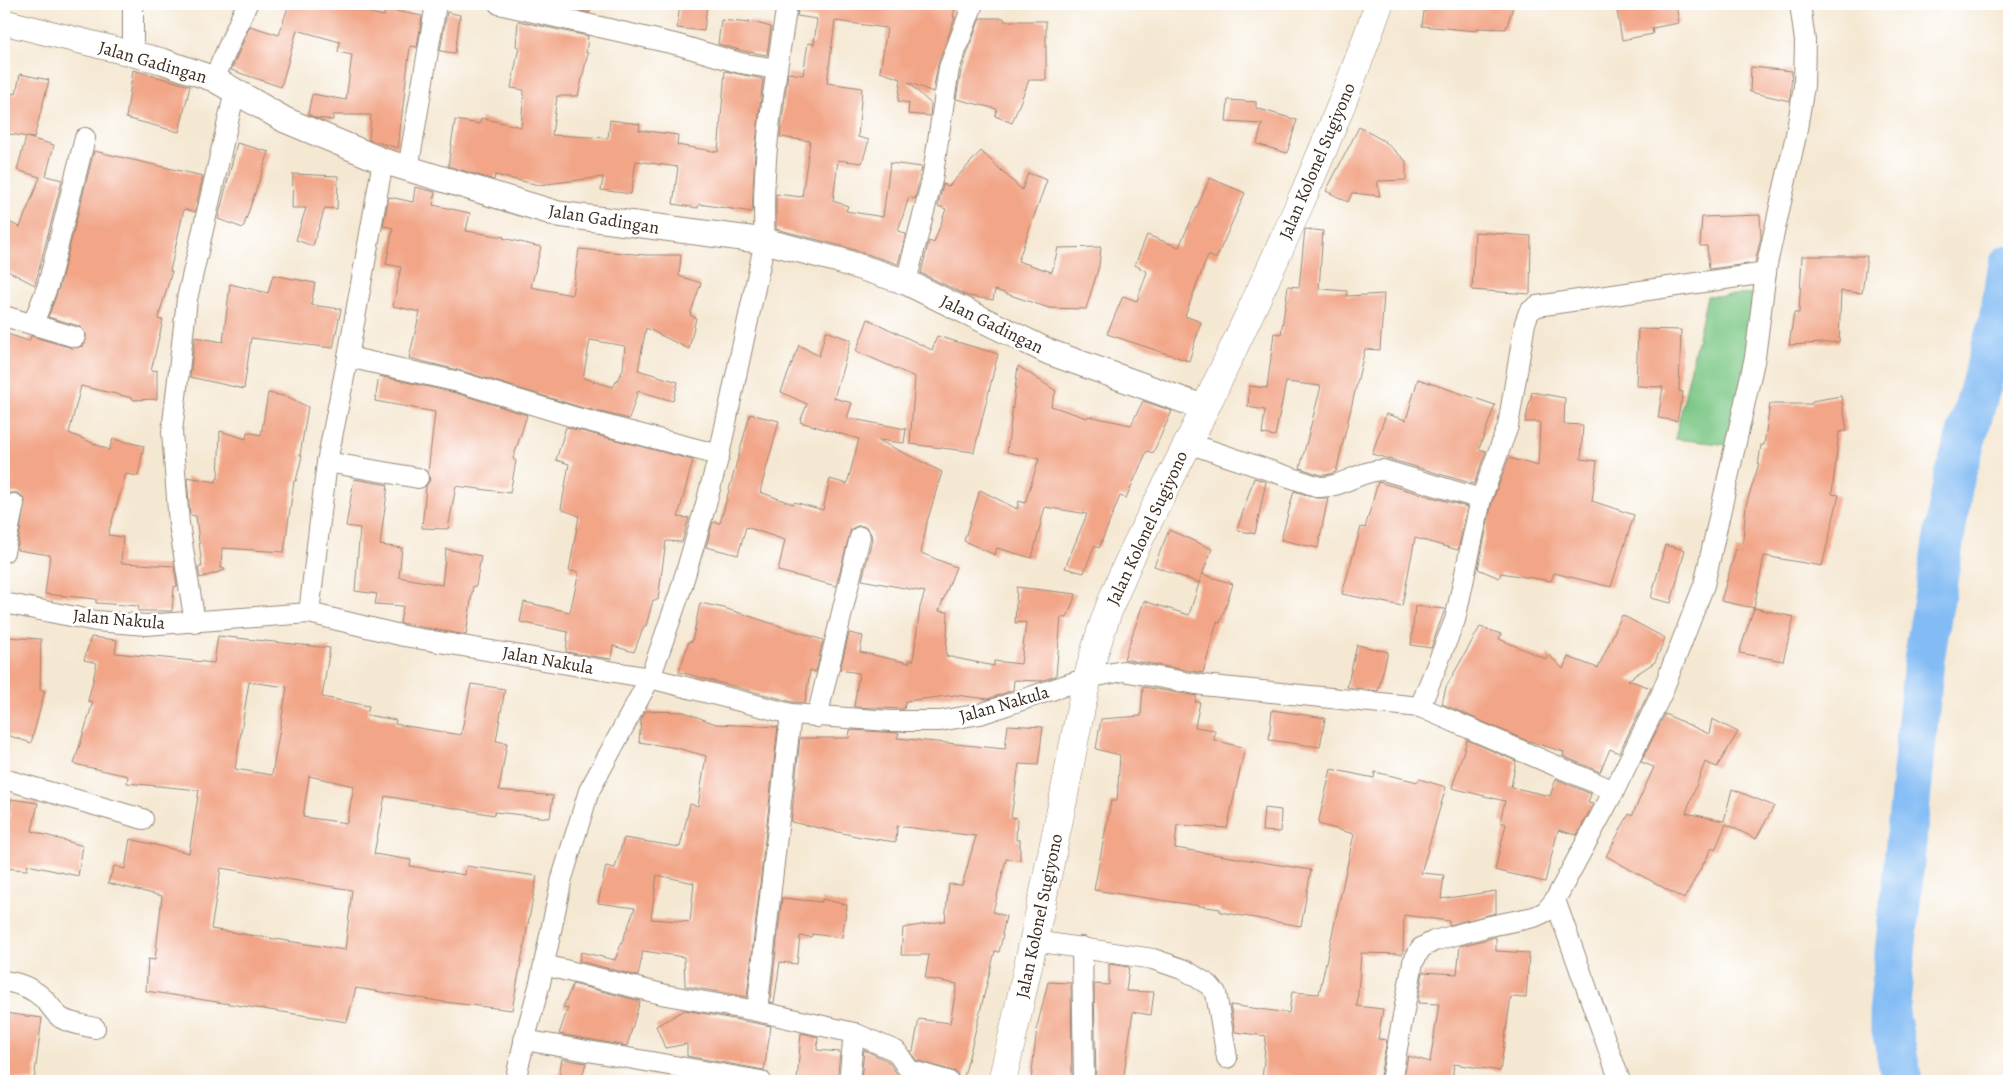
<svg xmlns="http://www.w3.org/2000/svg" width="2013" height="1085" font-family="Alegreya,serif">
<style>
.green{fill:#7ac785;stroke:#5a7852}
.lines{fill:none;stroke-linecap:round;stroke-linejoin:round}
.river{stroke:#83bcf4;stroke-width:41}
.building{fill:#f2a587;fill-rule:evenodd}
.minor-casing{stroke:#988978;stroke-width:22}
.tertiary-casing{stroke:#988978;stroke-width:27}
.trunk-casing{stroke:#988978;stroke-width:29}
.minor{stroke:#fff;stroke-width:20}
.tertiary{stroke:#fff;stroke-width:25}
.trunk{stroke:#fff;stroke-width:28}
.labels{text-anchor:middle;stroke-width:5;stroke-linejoin:round;paint-order:stroke}
.street-label{font-size:18px;fill:#3b2a1e;stroke:#fff}
</style>
<rect width="100%" height="100%" fill="#fff"/>
<filter id="ink" filterUnits="userSpaceOnUse"><feTurbulence type="fractalNoise" baseFrequency=".02" numOctaves="2"/><feDisplacementMap in="SourceGraphic" scale="10" xChannelSelector="R" yChannelSelector="G"/><feConvolveMatrix kernelMatrix="1 2 1 2 8 2 1 2 1" color-interpolation-filters="sRGB"/></filter>
<filter id="wash" filterUnits="userSpaceOnUse"><feTurbulence type="fractalNoise" baseFrequency=".0096" numOctaves="4" result="noise"/><feDisplacementMap in="SourceGraphic" scale="20" xChannelSelector="R" yChannelSelector="G"/><feGaussianBlur stdDeviation="1.12" result="paint"/><feColorMatrix in="noise" values="0 0 0 0 0 0 0 0 0 0 0 0 0 0 0 0 0 1.4 0 .05"/><feComposite in="paint" operator="in"/></filter>
<g filter="url(#wash)">
<rect width="100%" height="100%" fill="#f5e8d3"/>
<polygon class="green" points="1768,294 1739,446 1675,439 1707,296"/>
<g class="lines">
<polyline class="river" points="1902,1081 1889,1014 1924,660 1953,483 1998,325 2009,265"/>
</g>
<g id="blocks">
<g class="building">
<polygon points="289,4 330,4 384,16 385,9 422,16 417,47 410,46 398,148 369,140 371,115 333,115 333,120 316,118 308,114 312,94 346,100 352,55 338,52 340,42 297,30 281,87 231,70 250,26 279,35"/>
<polygon points="551,4 591,4 590,13"/>
<polygon points="680,4 707,4 704,31 677,28"/>
<polygon points="799,4 914,4 934,7 934,4 956,4 953,17 955,17 938,64 933,92 908,82 931,104 930,116 908,114 909,103 898,101 901,79 880,72 887,28 835,21 827,83 862,88 858,137 869,140 862,163 838,160 833,201 848,206 846,211 883,217 890,163 922,167 915,199 909,197 898,231 906,234 898,264 842,246 776,229 776,194 802,197 810,141 780,137 788,73 803,75 808,43 814,44 817,19 797,16"/>
<polygon points="1425,4 1514,4 1506,29 1477,28 1477,31 1422,26"/>
<polygon points="1616,4 1676,4 1679,23 1652,28 1653,34 1622,40"/>
<polygon points="447,12 460,15 455,53 440,51"/>
<polygon points="980,18 1004,18 1004,21 1046,21 1046,80 1029,80 1012,123 995,116 997,109 956,99 961,71"/>
<polygon points="721,20 749,23 749,21 771,27 767,55 743,51 718,44"/>
<polygon points="518,21 588,36 586,53 588,53 578,96 557,96 552,135 608,138 610,120 640,124 639,130 678,135 677,145 718,152 725,71 763,79 755,151 752,212 699,204 698,208 673,204 678,167 636,161 631,194 601,190 603,177 539,185 495,175 494,180 448,166 455,120 480,124 481,118 521,127 524,90 511,88 519,47 516,46"/>
<polygon points="1751,67 1792,71 1790,101 1750,92"/>
<polygon points="133,70 190,86 179,132 126,118"/>
<polygon points="20,74 49,80 34,138 4,133 4,92 16,94"/>
<polygon points="1228,100 1256,102 1256,108 1297,120 1287,153 1257,144 1262,124 1226,122"/>
<polygon points="1359,127 1384,141 1406,161 1406,180 1377,181 1380,196 1352,193 1348,202 1326,191"/>
<polygon points="26,137 54,145 46,176 62,180 35,285 4,269 6,255 4,254 4,220 20,227 40,177 17,170"/>
<polygon points="237,143 269,152 243,228 218,219"/>
<polygon points="94,151 203,176 195,212 184,209 170,271 172,271 158,319 163,320 151,371 157,370 157,399 133,400 133,398 81,386 69,433 109,450 113,439 144,446 138,476 126,474 108,535 123,537 121,563 174,566 177,586 174,587 172,611 138,611 139,606 96,603 96,599 45,594 50,555 17,550 25,501 22,496 17,493 4,493 4,333 29,341 31,336 72,348 83,346 86,340 86,334 79,326 48,317 59,288"/>
<polygon points="981,151 1022,190 1028,173 1047,180 1018,261 1052,272 1058,248 1101,247 1099,266 1086,309 1049,308 995,290 993,300 968,296 921,273 929,241 934,243 946,209 938,206 943,184 949,186"/>
<polygon points="293,174 338,176 337,209 325,208 313,246 296,240 306,208 292,208"/>
<polygon points="1210,178 1245,193 1216,259 1208,255 1185,316 1201,322 1189,361 1107,334 1123,296 1137,301 1147,272 1135,265 1147,235 1179,247"/>
<path d="M415 187 435 192 433 205 470 213 466 231 504 237 503 238 541 247 531 287 572 295 579 249 645 255H681L679 276 701 283 690 315 696 318 689 349 646 328 638 370 678 382 673 401 638 391 629 419 580 407 462 371 409 358 420 312 393 306 401 267 386 264 393 228 383 226 389 197 413 202ZM590 340 625 346 623 370 613 387 583 378Z"/>
<polygon points="1760,215 1761,237 1755,263 1709,269 1707,246 1700,246 1702,217"/>
<polygon points="1305,229 1323,231 1319,289 1347,291 1347,296 1384,294 1380,350 1365,349 1336,472 1326,475 1321,475 1300,468 1321,386 1286,382 1275,436 1262,434 1265,410 1248,407 1249,386 1267,388 1274,333 1281,334 1288,286 1299,287"/>
<polygon points="1475,232 1531,236 1530,294 1472,290"/>
<polygon points="1802,256 1867,256 1862,293 1841,291 1839,342 1789,345 1794,313 1799,313"/>
<polygon points="273,275 315,283 311,305 341,309 333,348 251,338 244,389 190,377 195,337 223,342 230,284 268,293"/>
<polygon points="868,319 932,350 937,336 998,354 974,452 910,444 915,377 856,351"/>
<polygon points="1638,329 1681,330 1679,391 1683,392 1677,421 1658,418 1663,387 1636,386"/>
<polygon points="826,331 851,340 834,398 852,403 847,418 906,429 904,443 878,440 942,472 927,522 921,553 956,567 939,611 948,612 946,656 994,666 994,661 1021,664 1026,622 1015,623 1017,587 1076,594 1067,618 1061,617 1056,676 1040,681 1014,680 1013,690 988,699 955,695 906,701 904,709 854,707 859,673 840,670 849,633 863,636 860,652 909,663 910,660 913,661 920,607 925,592 862,580 872,540 871,534 868,529 863,526 857,526 851,529 836,586 778,571 785,540 746,527 738,555 706,547 713,522 720,523 750,414 779,421 760,492 793,504 794,502 823,510 830,479 847,484 859,439 800,422 807,404 781,392 799,345 819,356"/>
<polygon points="1018,366 1056,391 1051,406 1087,418 1088,416 1131,425 1143,401 1172,411 1153,453 1147,451 1126,498 1120,496 1099,548 1094,546 1084,573 1065,568 1087,514 1045,507 1032,558 997,548 995,555 964,541 980,490 1017,509 1019,501 1025,503 1039,459 1007,452"/>
<polygon points="379,376 456,393 527,415 513,459 516,461 510,493 456,486 448,529 422,528 426,486 430,480 428,472 435,412 375,401"/>
<polygon points="1418,379 1495,405 1479,449 1486,451 1474,484 1372,454 1386,414 1406,420"/>
<polygon points="1532,392 1565,398 1564,424 1583,425 1581,459 1597,461 1592,501 1634,515 1611,587 1554,573 1551,581 1501,573 1499,578 1478,569 1492,502 1509,458 1538,466 1540,422 1525,422"/>
<polygon points="268,393 288,397 308,407 300,455 302,456 296,481 294,481 284,552 222,548 221,568 225,569 225,570 200,578 198,567 202,567 196,516 190,515 187,477 216,482 216,479 218,479 220,431 246,439 247,432 261,435"/>
<polygon points="1841,396 1847,431 1839,432 1832,494 1839,495 1822,566 1764,556 1754,608 1721,601 1736,549 1742,550 1746,505 1758,467 1761,445 1764,445 1770,404 1812,404 1812,401"/>
<polygon points="566,427 693,460 678,517 689,518 682,542 666,541 658,600 653,600 646,626 644,626 634,652 613,646 611,659 566,652 568,632 520,622 524,602 570,612 579,572 569,571 579,516 561,509 569,464 556,460"/>
<polygon points="1254,478 1266,482 1255,534 1237,530"/>
<polygon points="354,479 388,485 380,545 402,548 399,577 442,585 446,549 481,556 476,586 473,586 466,635 400,623 403,606 375,604 377,594 355,591 360,528 346,526"/>
<polygon points="1378,482 1467,507 1458,550 1415,538 1402,606 1342,594 1361,527 1365,528"/>
<polygon points="1294,491 1316,498 1328,498 1318,548 1281,540"/>
<polygon points="1169,530 1212,549 1199,583 1154,566"/>
<polygon points="1665,545 1685,550 1671,603 1651,598"/>
<polygon points="1202,574 1233,584 1220,623 1217,622 1203,673 1124,659 1144,601 1189,615"/>
<polygon points="700,603 724,608 823,640 816,672 810,670 805,703 793,702 679,672 689,641 692,642"/>
<polygon points="1415,606 1445,609 1431,648 1411,645"/>
<polygon points="1754,608 1794,617 1783,661 1739,653"/>
<polygon points="1622,615 1665,638 1655,662 1628,680 1651,688 1619,753 1610,749 1600,772 1563,756 1564,752 1525,740 1442,704 1446,687 1480,627 1501,634 1499,639 1546,659 1548,654 1563,669 1568,657 1598,668"/>
<path d="M218 636 330 648 322 697 369 706 367 715 396 720 395 724 461 735 471 684 505 689 496 741 507 743 499 790 553 796 550 818 495 812 494 815 385 796 374 854 411 860 410 866 465 875 466 866 537 876 512 1010 444 1002 356 988 347 1022 146 991 148 959 155 960 162 896 108 883 114 866 125 869 130 839 189 853 199 790 127 783 128 776 74 764 93 702 88 701 97 663 84 660 91 637 117 640 115 653 214 663ZM249 682 287 687 272 775 235 769ZM309 776 354 786 347 823 303 817ZM221 868 352 890 345 950 211 929Z"/>
<polygon points="4,637 41,639 40,690 45,691 31,743 4,734"/>
<polygon points="1357,645 1388,652 1378,691 1347,687"/>
<polygon points="1143,687 1197,696 1195,702 1200,702 1195,727 1215,730 1214,740 1245,748 1227,828 1177,825 1175,848 1311,870 1301,926 1220,912 1220,909 1094,890 1111,801 1117,801 1120,755 1096,749 1101,719 1141,716"/>
<polygon points="1272,710 1325,718 1320,747 1269,740"/>
<path d="M646 711 684 712 716 724 778 727 747 997 685 986 684 957 643 951 638 976 579 961 581 952 615 960 635 908 598 903 606 866 615 868 624 838 680 847 690 804 698 806 706 756 677 748 639 742 641 720ZM657 875 694 883 690 922 651 919Z"/>
<polygon points="1665,714 1709,734 1712,719 1738,732 1717,767 1705,762 1686,813 1724,821 1732,789 1774,806 1756,839 1726,824 1715,850 1712,848 1684,899 1606,856 1629,814 1632,816 1654,767 1641,762"/>
<polygon points="1008,725 1043,727 1038,765 1019,764 1011,817 1017,818 1016,840 1020,840 1020,860 1006,859 993,912 1006,916 1002,935 1003,935 999,952 995,951 963,1081 960,1081 956,1072 916,1060 910,1051 913,1051 919,1019 950,1023 957,984 925,978 929,955 901,955 903,928 945,921 949,884 962,885 976,836 897,826 896,842 861,837 791,822 800,738 849,738 850,730 899,733 897,738 1005,749"/>
<polygon points="1467,740 1516,761 1511,787 1550,796 1556,779 1591,794 1588,803 1593,804 1577,835 1558,830 1545,882 1495,870 1506,824 1500,822 1505,801 1452,788"/>
<polygon points="1331,769 1374,778 1375,772 1418,782 1419,779 1446,787 1421,873 1444,875 1441,899 1496,891 1496,913 1449,925 1449,921 1404,915 1403,954 1361,953 1357,1006 1383,1009 1378,1039 1387,1040 1379,1081 1262,1081 1266,1036 1235,1032 1230,1005 1289,1013 1292,992 1319,994 1354,834 1318,824"/>
<polygon points="11,799 38,803 32,831 83,846 78,876 28,865 27,870 4,868 4,842 7,843"/>
<polygon points="1264,808 1281,810 1280,832 1262,831"/>
<polygon points="782,898 822,902 822,899 847,905 842,938 812,934 811,937 800,936 797,964 780,962 774,1003 770,1002"/>
<polygon points="1496,937 1496,951 1529,953 1526,998 1511,997 1500,1071 1454,1064 1452,1081 1403,1081 1408,1056 1430,1062 1439,1004 1418,1003 1423,972 1457,974 1460,946"/>
<polygon points="1109,964 1129,967 1126,991 1154,992 1151,1015 1133,1012 1123,1081 1096,1081 1094,984 1109,985"/>
<polygon points="1048,982 1071,983 1072,1081 1031,1081 1037,1027"/>
<polygon points="573,984 640,1001 627,1046 559,1034 568,1008 563,1007"/>
<polygon points="685,1010 771,1026 764,1070 687,1056 687,1044 665,1048 656,1026"/>
<polygon points="4,1013 42,1018 34,1081 4,1078"/>
<polygon points="801,1033 818,1037 817,1050 840,1052 837,1081 797,1081"/>
<polygon points="864,1050 888,1061 899,1077 905,1081 861,1081"/>
<polygon points="562,1059 586,1063 581,1081 558,1081"/>
</g>
</g>
</g>
<g filter="url(#ink)">
<use href="#blocks" fill-opacity="0" stroke="#988978" stroke-width="1"/>
<g class="lines">
<g class="minor-casing">
<g id="minor">
<polyline points="499,4 679,45 740,63 777,69"/>
<polyline points="133,54 133,4"/>
<polyline points="214,79 247,4"/>
<polyline points="408,169 436,4"/>
<polyline points="906,282 932,180 949,68 973,4"/>
<polyline points="4,316 75,337"/>
<polyline points="33,324 48,285 85,138"/>
<polyline points="348,357 459,382 577,418 719,455"/>
<path d="M1188 443 1319 487C1342 488 1360 470 1383 470L1481 499"/>
<polyline points="327,462 418,478"/>
<polyline points="4,552 14,504"/>
<polyline points="4,603 96,621 146,625 309,613 404,636 650,678 791,714 890,721 940,721 980,714 1087,678 1123,671 1202,685 1420,707 1614,791"/>
<polyline points="309,613 327,462 348,357 383,161"/>
<polyline points="195,623 179,524 172,432 187,299 235,91"/>
<polyline points="1420,707 1455,620 1481,499 1508,426 1525,323 1529,312 1537,306 1766,273"/>
<polyline points="817,717 860,537"/>
<polyline points="4,779 143,819"/>
<polyline points="1555,900 1620,1081"/>
<polyline points="1035,941 1153,959 1185,970 1209,985 1216,993 1227,1058"/>
<polyline points="1082,947 1084,1081"/>
<polyline points="544,965 666,995 757,1011 854,1033 896,1051 909,1070 948,1081"/>
<path d="M4 981C19 983 34 989 45 1000 51 1006 54 1013 61 1018 71 1024 84 1025 95 1028"/>
<polyline points="757,1011 791,714"/>
<polyline points="524,1040 761,1081"/>
<path d="M515 1081 526 1034 540 983 562 878 589 791 650 678 680 592 704 511 719 455 765 241C760 162 775 82 787 4"/>
<polyline points="849,1081 854,1033"/>
<polyline points="1391,1081 1413,962 1421,948 1434,941 1485,927 1534,917 1545,912 1555,900 1614,791 1661,695 1704,585 1755,357 1767,264 1796,135 1804,86 1805,41 1800,4"/>
</g>
</g>
<g class="tertiary-casing">
<polyline id="tertiary" points="4,22 162,61 214,79 285,120 383,161 558,214 765,241 838,260 906,282 1049,352 1205,408"/>
</g>
<g class="trunk-casing">
<path id="trunk" d="M1002 1081C1024 989 1043 897 1062 805 1075 741 1084 676 1107 614 1133 542 1174 476 1206 406 1269 274 1331 142 1379 4"/>
</g>
<use href="#minor" class="minor"/>
<use href="#tertiary" class="tertiary"/>
<use href="#trunk" class="trunk"/>
</g>
</g>
<g class="labels">
<g class="street-label">
<text transform="translate(153 62) rotate(16)" y="6">Jalan Gadingan</text>
<text transform="translate(1317 161) rotate(-67)" y="6">Jalan Kolonel Sugiyono</text>
<text transform="translate(604 219) rotate(9)" y="6">Jalan Gadingan</text>
<text transform="translate(992 324) rotate(26)" y="6">Jalan Gadingan</text>
<text transform="translate(1147 528) rotate(-65)" y="6">Jalan Kolonel Sugiyono</text>
<text transform="translate(119 619) rotate(5)" y="6">Jalan Nakula</text>
<text transform="translate(548 660) rotate(10)" y="6">Jalan Nakula</text>
<text transform="translate(1004 704) rotate(-16)" y="6">Jalan Nakula</text>
<text transform="translate(1039 916) rotate(-78)" y="6">Jalan Kolonel Sugiyono</text>
</g>
</g>
<rect width="2013" height="1085" fill="none" stroke="#fff" stroke-width="20"/>
</svg>
